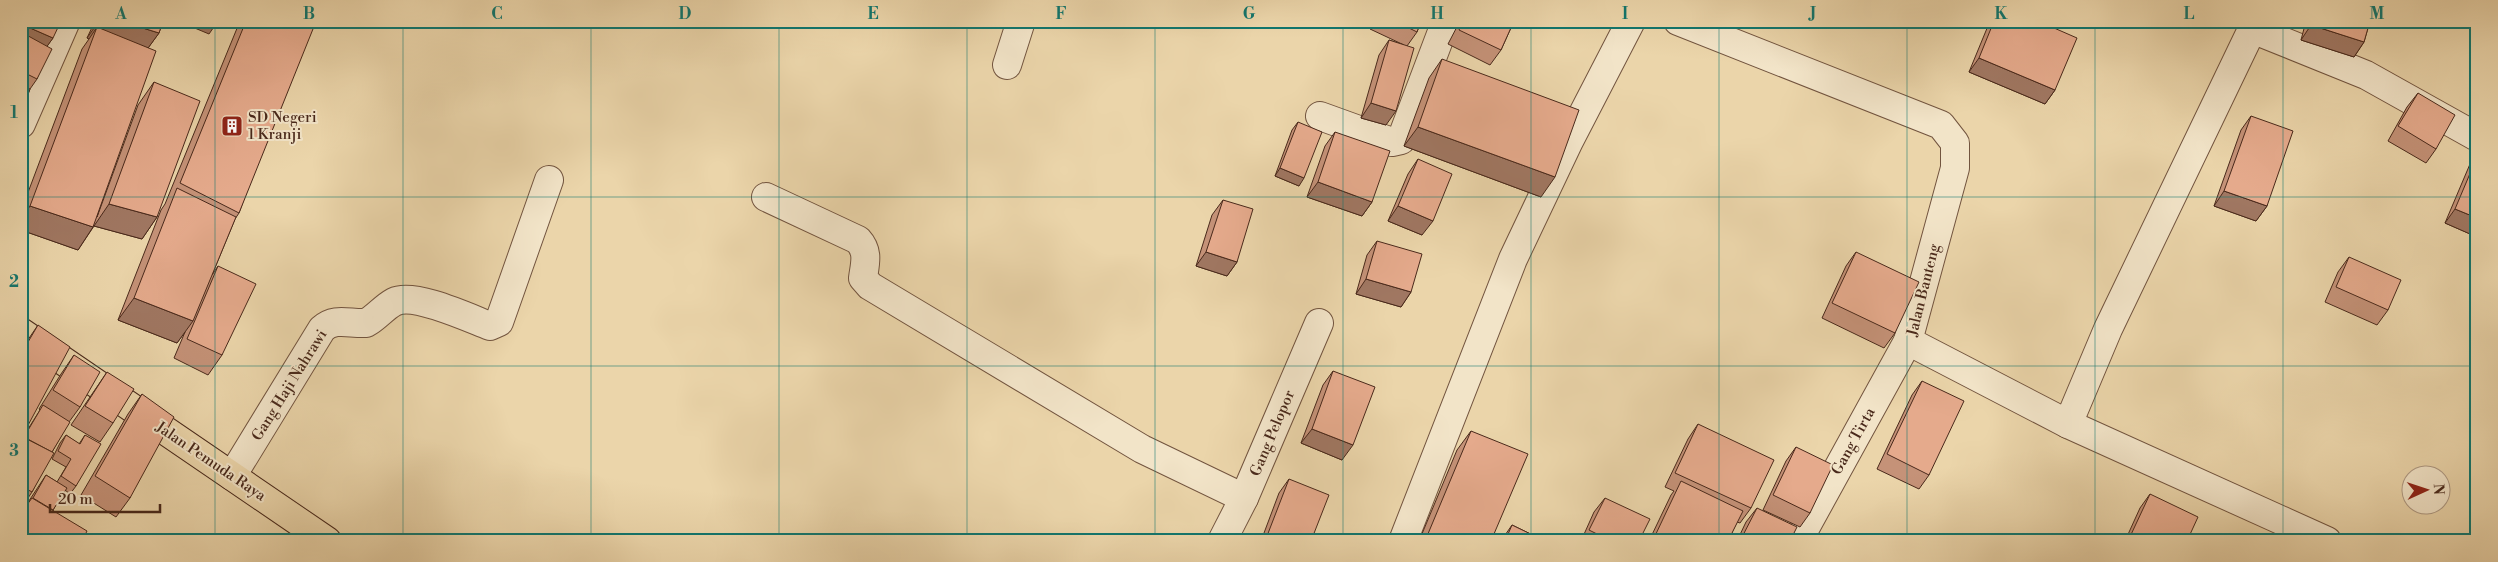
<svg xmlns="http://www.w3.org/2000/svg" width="2498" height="562" font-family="'Libre Bodoni',serif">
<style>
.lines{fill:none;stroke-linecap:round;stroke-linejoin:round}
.minor-casing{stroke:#72543f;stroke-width:30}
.major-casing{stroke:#49291b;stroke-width:30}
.minor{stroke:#f2e4c8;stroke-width:28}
.major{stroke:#ebd5aa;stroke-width:28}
.wall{fill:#c59278;stroke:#49291b}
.shaded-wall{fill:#a07762;stroke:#49291b}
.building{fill:#e5aa8c;stroke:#49291b}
.grid{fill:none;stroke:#0f766e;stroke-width:1;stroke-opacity:0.55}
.labels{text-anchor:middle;stroke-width:4;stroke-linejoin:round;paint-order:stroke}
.poi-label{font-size:15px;fill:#49291b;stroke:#f2e4c8;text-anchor:start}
.street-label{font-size:15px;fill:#49291b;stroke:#f2e4c8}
.neatline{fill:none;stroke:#0f766e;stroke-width:2}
.grid-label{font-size:16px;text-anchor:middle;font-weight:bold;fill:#0f766e}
</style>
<rect width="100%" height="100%" fill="#ebd5aa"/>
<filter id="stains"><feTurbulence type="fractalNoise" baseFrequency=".004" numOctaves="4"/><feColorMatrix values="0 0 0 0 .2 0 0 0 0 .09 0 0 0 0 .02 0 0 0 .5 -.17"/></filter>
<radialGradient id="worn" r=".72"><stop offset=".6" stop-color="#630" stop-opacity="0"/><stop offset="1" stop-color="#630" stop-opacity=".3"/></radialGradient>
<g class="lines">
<g class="minor-casing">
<g id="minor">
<polyline points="1678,21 1941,125 1955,143 1955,168 1908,341 2068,424 2327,541"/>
<polyline points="2252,29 2366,75 2477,137"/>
<polyline points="1007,65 1021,21"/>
<polyline points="1320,116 1392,142 1401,140 1446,21"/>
<polyline points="21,124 66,21"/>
<path d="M766 197 858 240C869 252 865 263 863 278L870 286 1142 449 1244 498"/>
<polyline points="2068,424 2108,329 2256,21"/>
<path d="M232 476 322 329C335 317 349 324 366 323 376 318 383 308 394 302 414 292 469 318 490 326L499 322 549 180"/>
<polyline points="1222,541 1244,498 1319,323"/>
<polyline points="1403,541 1513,259 1569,141 1631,21"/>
<polyline points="1798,541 1908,341"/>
</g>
</g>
<g class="major-casing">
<polyline id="major" points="21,332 327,541"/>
</g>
<use href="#minor" class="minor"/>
<use href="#major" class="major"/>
</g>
<g class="wall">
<polygon points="21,21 53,38 47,46 37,79 30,89 25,102 21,115"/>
<polygon points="95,21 163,21 159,33 148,48 97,217 138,105 154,82 157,217 142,239 94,226 78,250 21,230 21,211 82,49 89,39 87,38"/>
<polygon points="240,21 308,21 239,213 235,219 212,275 218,266 222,355 208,375 174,358 185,332 177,343 118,320 161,210 165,204"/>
<polygon points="1374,21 1421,21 1417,32 1407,46 1386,125 1361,118 1379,55 1389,40 1404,45 1370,29"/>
<polygon points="1460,21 1514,21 1501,50 1490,65 1448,44"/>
<polygon points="1990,21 2038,21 2055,90 2045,104 1969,72"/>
<polygon points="2306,21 2370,21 2364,42 2354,57 2301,40"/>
<polygon points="1442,59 1541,197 1404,146 1429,78"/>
<polygon points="2418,93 2436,149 2426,163 2388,141 2407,107"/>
<polygon points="2251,116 2267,206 2256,221 2214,206 2241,130"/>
<polygon points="1298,122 1299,186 1275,176 1292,130"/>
<polygon points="1335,132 1372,202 1362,216 1307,197 1325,146"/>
<polygon points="2477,154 2477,237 2445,223 2470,164"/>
<polygon points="1418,159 1422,235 1388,221 1408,174"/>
<polygon points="1223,200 1237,262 1227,276 1196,266 1212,215"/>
<polygon points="1377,241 1411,292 1401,307 1356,294 1367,255"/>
<polygon points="1856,252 1895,333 1884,348 1822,318 1846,266"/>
<polygon points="2349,257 2388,310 2377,325 2325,302 2338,272"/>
<polygon points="38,325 26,429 21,435 21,350"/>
<polygon points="2477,333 2477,352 2471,350"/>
<polygon points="74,355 80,407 69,422 52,452 32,492 22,507 21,506 21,436 23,437 40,410 39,409 61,374"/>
<polygon points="1333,371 1342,460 1301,443 1323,385"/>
<polygon points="107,372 113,423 100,442 71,425"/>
<polygon points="1922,381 1929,475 1919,489 1877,469 1912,395"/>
<polygon points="142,394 130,498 116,517 81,495 128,414"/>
<polygon points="1698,424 1751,508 1740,523 1737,522 1728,541 1649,541 1671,495 1674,491 1665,487 1688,439"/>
<polygon points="1471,431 1491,541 1419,541 1457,450"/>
<polygon points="66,435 79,444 85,435 76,486 70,494 65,490 53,510 82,541 21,541 21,513 46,475 57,482 66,467 52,459 60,443"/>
<polygon points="1796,447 1810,513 1800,527 1763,510 1786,461"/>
<polygon points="1289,479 1311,541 1261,541 1279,493"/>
<polygon points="2150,494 2187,541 2125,541 2140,508"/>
<polygon points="1605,498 1639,541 1581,541 1594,512"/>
<polygon points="1757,508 1790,541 1737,541 1746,522"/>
<polygon points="1512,525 1545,541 1501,541"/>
</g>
<g class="shaded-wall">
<polygon points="99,21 120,21 159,33 143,55 97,27 89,39 87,38"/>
<polygon points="178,21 218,21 209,34"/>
<polygon points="21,24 53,38 43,52 21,43"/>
<polygon points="2311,25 2364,42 2354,57 2301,40"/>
<polygon points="1979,58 2055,90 2045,104 1969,72"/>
<polygon points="1371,103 1396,111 1386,125 1361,118"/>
<polygon points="1418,127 1555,177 1541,197 1404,146"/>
<polygon points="1280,168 1304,178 1299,186 1275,176"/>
<polygon points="1318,182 1372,202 1362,216 1307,197"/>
<polygon points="2224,191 2267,206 2256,221 2214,206"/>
<polygon points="109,204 157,217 142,239 94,226"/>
<polygon points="30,206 93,227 78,250 21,230 21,219"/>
<polygon points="1398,206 1433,221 1422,235 1388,221"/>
<polygon points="2455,209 2477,218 2477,237 2445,223"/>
<polygon points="1206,252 1237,262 1227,276 1196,266"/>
<polygon points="1366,279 1411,292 1401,307 1356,294"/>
<polygon points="134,298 193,321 177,343 118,320"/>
<polygon points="2476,342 2477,342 2477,352 2471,350"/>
<polygon points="1312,429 1353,445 1342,460 1301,443"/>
<polygon points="1267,536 1280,541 1263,541"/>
</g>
<g class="building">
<polygon points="21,21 61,21 53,38 21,24"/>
<polygon points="120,21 163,21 159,33"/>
<polygon points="246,21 308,21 315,24 239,213 180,183"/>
<polygon points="1395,21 1421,21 1417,32"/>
<polygon points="1463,21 1514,21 1501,50 1459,30"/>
<polygon points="1994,21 2038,21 2077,38 2055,90 1979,58"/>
<polygon points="2312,21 2370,21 2364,42 2311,25"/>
<polygon points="97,27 156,51 93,227 30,206"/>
<polygon points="21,32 52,49 37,79 21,71"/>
<polygon points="1389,40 1414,48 1396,111 1371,103"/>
<polygon points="1442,59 1579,110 1555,177 1418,127"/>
<polygon points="154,82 200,101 157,217 109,204"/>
<polygon points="21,85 30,89 25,102 21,101"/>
<polygon points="2418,93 2455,115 2436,149 2398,126"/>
<polygon points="21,101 26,103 21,115"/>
<polygon points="2251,116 2293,131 2267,206 2224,191"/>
<polygon points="1298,122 1322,132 1304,178 1280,168"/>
<polygon points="1335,132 1390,151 1372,202 1318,182"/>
<polygon points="2477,157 2477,218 2455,209"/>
<polygon points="1418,159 1452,174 1433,221 1398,206"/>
<polygon points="177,188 236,217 193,321 134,298"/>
<polygon points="1223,200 1253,209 1237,262 1206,252"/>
<polygon points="1377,241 1422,254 1411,292 1366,279"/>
<polygon points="1856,252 1919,282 1895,333 1832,303"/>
<polygon points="2349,257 2401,280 2388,310 2336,287"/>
<polygon points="218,266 256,284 222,355 187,339"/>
<polygon points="38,325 70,347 26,429 21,426 21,354"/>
<polygon points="74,355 100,372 80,407 53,390"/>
<polygon points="1333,371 1375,387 1353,445 1312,429"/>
<polygon points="107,372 134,389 113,423 85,406"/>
<polygon points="1922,381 1964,401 1929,475 1887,454"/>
<polygon points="142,394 174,417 130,498 95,476"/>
<polygon points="43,405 70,422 52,452 24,437"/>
<polygon points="1698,424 1774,460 1751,508 1675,473"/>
<polygon points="1471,431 1528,454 1491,541 1425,541"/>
<polygon points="66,435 80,444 85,435 101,444 76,486 61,476 71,459 58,451"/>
<polygon points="21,436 54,453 32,492 21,486"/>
<polygon points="1796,447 1833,465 1810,513 1773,495"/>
<polygon points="46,475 67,488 53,510 33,498"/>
<polygon points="1289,479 1329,495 1311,541 1280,541 1267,536"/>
<polygon points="1681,481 1743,511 1728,541 1660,541 1654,538"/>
<polygon points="2150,494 2198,517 2187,541 2128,541"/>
<polygon points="32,498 87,531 82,541 26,541 21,538 21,513"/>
<polygon points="1605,498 1650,519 1639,541 1611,541 1589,530"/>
<polygon points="1757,508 1797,527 1790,541 1740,541"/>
<polygon points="1512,525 1545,541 1505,541"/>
</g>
<path class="grid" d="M215 21V541M403 21V541M591 21V541M779 21V541M967 21V541M1155 21V541M1343 21V541M1531 21V541M1719 21V541M1907 21V541M2095 21V541M2283 21V541M21 197H2477M21 366H2477"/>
<defs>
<g id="building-square" transform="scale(1.125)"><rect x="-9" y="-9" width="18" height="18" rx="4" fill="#8f2418" stroke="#f2e4c8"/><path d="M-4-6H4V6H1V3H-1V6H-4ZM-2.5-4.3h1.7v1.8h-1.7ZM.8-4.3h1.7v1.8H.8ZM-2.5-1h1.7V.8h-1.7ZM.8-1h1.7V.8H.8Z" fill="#fff"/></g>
</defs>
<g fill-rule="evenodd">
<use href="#building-square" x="232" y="126"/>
</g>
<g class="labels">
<g class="poi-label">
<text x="248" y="122">SD Negeri<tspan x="248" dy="17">1 Kranji</tspan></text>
</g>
<g class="street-label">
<text transform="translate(1923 290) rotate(-76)" y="5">Jalan Banteng</text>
<text transform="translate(289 385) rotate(-58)" y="5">Gang Haji Nahrawi</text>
<text transform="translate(1272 433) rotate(-67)" y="5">Gang Pelopor</text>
<text transform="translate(1853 441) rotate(-61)" y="5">Gang Tirta</text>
<text transform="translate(211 461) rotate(34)" y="5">Jalan Pemuda Raya</text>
</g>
</g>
<rect width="2498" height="562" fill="none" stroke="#ebd5aa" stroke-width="55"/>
<g transform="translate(2426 490) rotate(87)"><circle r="24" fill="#f2e4c8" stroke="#ae9983"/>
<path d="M0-4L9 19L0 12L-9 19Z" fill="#8f2418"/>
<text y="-8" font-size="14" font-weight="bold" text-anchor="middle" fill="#49291b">N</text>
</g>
<path d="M50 504v8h110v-8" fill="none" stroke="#49291b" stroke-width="2.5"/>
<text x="58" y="504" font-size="15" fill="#49291b" stroke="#f2e4c8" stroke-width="4" paint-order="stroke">20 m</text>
<rect x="28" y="28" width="2442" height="506" class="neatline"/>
<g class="grid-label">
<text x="121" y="19">A</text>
<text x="309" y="19">B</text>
<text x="497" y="19">C</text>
<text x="685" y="19">D</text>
<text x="873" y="19">E</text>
<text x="1061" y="19">F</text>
<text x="1249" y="19">G</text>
<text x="1437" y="19">H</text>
<text x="1625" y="19">I</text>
<text x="1813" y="19">J</text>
<text x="2001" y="19">K</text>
<text x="2189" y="19">L</text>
<text x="2377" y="19">M</text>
<text x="14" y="118">1</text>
<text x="14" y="287">2</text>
<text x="14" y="456">3</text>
</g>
<rect width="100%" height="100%" filter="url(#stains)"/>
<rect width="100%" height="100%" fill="url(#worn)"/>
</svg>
